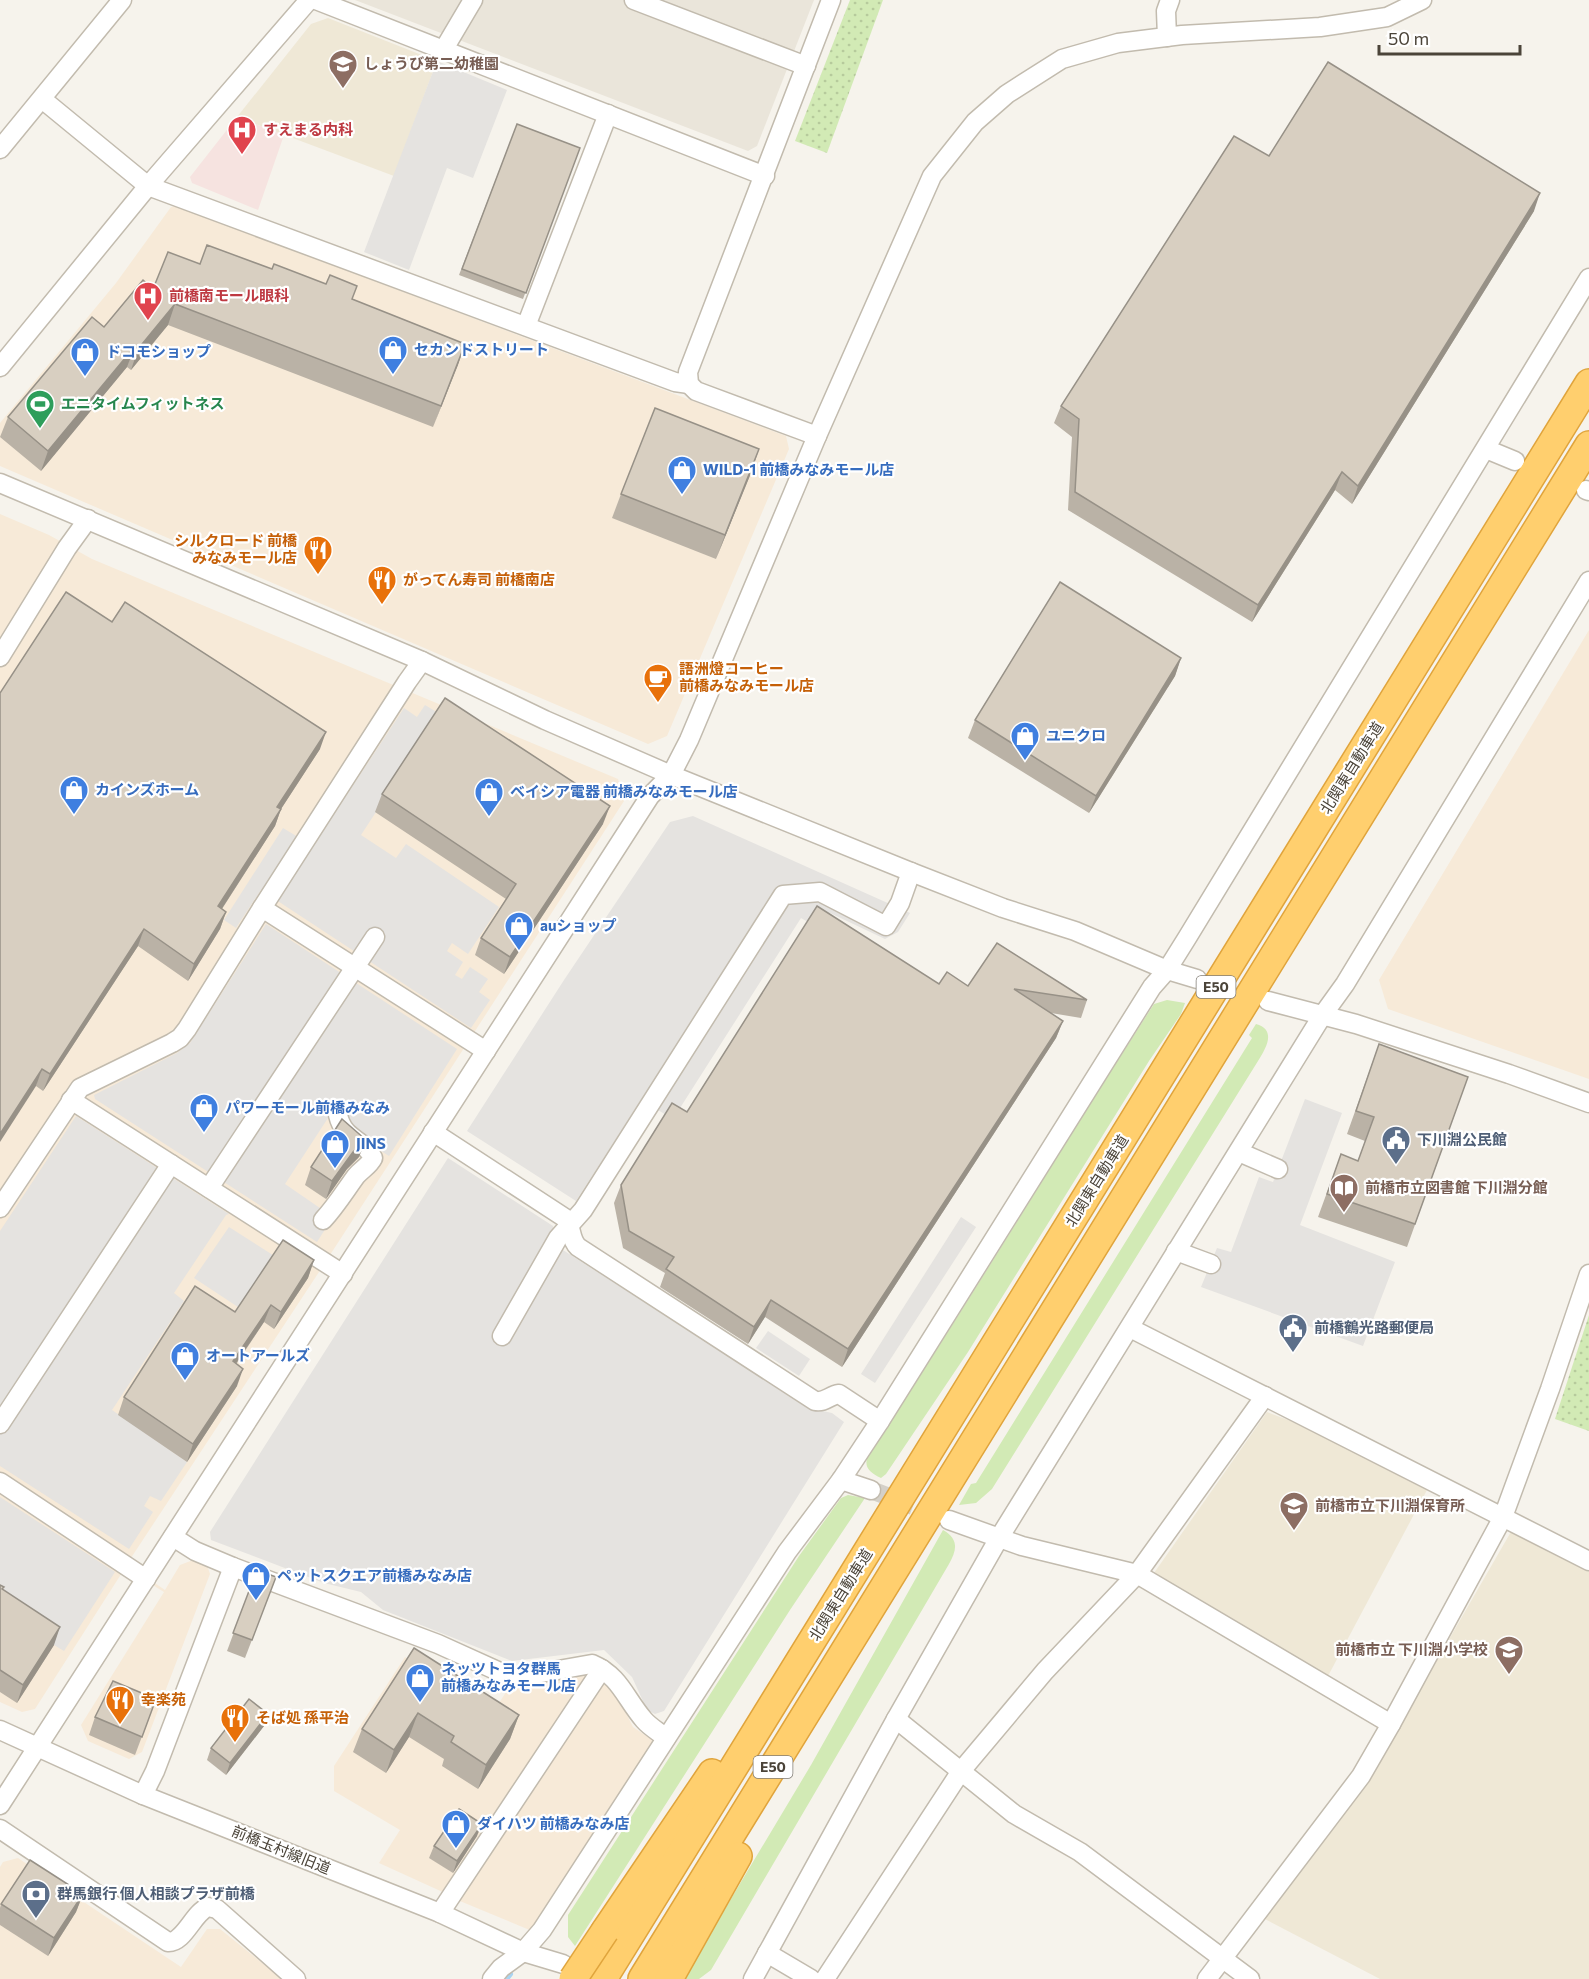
<svg xmlns="http://www.w3.org/2000/svg" width="1589" height="1979" font-family="Commissioner,'Noto Sans JP',sans-serif">
<style>
.residential{fill:#eae5da}
.commercial{fill:#f7ead8}
.education{fill:#efe8d6}
.medical{fill:#f6e3e0}
.grass{fill:#d2eab5}
.park{fill:url(#park-dots)}
.parking{fill:#e5e3e0}
.lines{fill:none;stroke-linecap:round;stroke-linejoin:round}
.stream{stroke:#a9d4f2;stroke-width:6}
.minor-tunnel{stroke:#d4d0c8;stroke-width:18;stroke-dasharray:18 9;stroke-linecap:butt}
.minor-casing{stroke:#c2bbae;stroke-width:21}
.highway-casing{stroke:#e0a43c;stroke-width:30}
.minor{stroke:#fff;stroke-width:18}
.highway{stroke:#ffcf6e;stroke-width:27}
.highway-bridge-casing{stroke:#e0a43c;stroke-width:30;stroke-linecap:butt}
.highway-bridge{stroke:#ffcf6e;stroke-width:27}
.wall{fill:#bab2a6}
.shaded-wall{fill:#979187}
.building{fill:#d8cfc1;stroke:#979187;stroke-width:1.5}
.labels{text-anchor:middle;stroke-width:4.5;stroke-linejoin:round;paint-order:stroke}
.shield{fill:#fff;stroke:#817c74;stroke-width:1.5}
.shield-label{font-size:14px;font-weight:bold;fill:#4b4439}
.education-label{font-size:15px;font-weight:bold;fill:#785e54;stroke:#fff;text-anchor:start}
.health-label{font-size:15px;font-weight:bold;fill:#be3a42;stroke:#fff;text-anchor:start}
.shop-label{font-size:15px;font-weight:bold;fill:#366cbe;stroke:#fff;text-anchor:start}
.leisure-label{font-size:15px;font-weight:bold;fill:#27864d;stroke:#fff;text-anchor:start}
.food-label{font-size:15px;font-weight:bold;fill:#c56008;stroke:#fff;text-anchor:start}
.street-label{font-size:15px;fill:#4b4439;stroke:#fff}
.service-label{font-size:15px;font-weight:bold;fill:#4e5e75;stroke:#fff;text-anchor:start}
</style>
<defs>
<pattern id="park-dots" width="8" height="8" patternUnits="userSpaceOnUse" patternTransform="scale(1.5)"><rect width="8" height="8" fill="#d2eab5"/><path d="M2 2h.1M6 6h.1" fill="none" stroke="#b6ca9c" stroke-width="1.8" stroke-linecap="round"/></pattern>
</defs>
<rect width="100%" height="100%" fill="#f6f3ec"/>
<polygon class="residential" points="355,0 814,0 757,146 748,151"/>
<g class="commercial">
<polygon points="176,206 786,436 789,449 667,736 648,744 0,466 0,423 116,283 171,207"/>
<polygon points="0,514 49,535 92,559 618,779 624,801 319,1272 127,1564 165,1590 180,1565 193,1560 207,1565 210,1574 142,1752 129,1759 88,1741 81,1725 164,1592 125,1568 35,1709 22,1712 0,1702"/>
<polygon points="1589,630 1589,1079 1388,1009 1379,980"/>
<polygon points="405,1657 493,1712 510,1686 590,1673 447,1894 379,1863 400,1830 334,1791 334,1766"/>
<polygon points="599,1680 616,1693 633,1727 651,1739 653,1743 532,1931 455,1899"/>
<polygon points="18,1858 181,1967 207,1929 220,1929 282,1979 0,1979 0,1867 3,1862"/>
</g>
<g class="education">
<polygon points="328,18 437,61 394,176 237,117 311,24"/>
<polygon points="1267,1412 1304,1426 1427,1490 1328,1676 1154,1573"/>
<polygon points="1512,1530 1589,1571 1589,1979 1380,1979 1263,1918 1368,1780"/>
</g>
<polygon class="medical" points="237,117 284,135 258,210 192,183 190,177"/>
<g class="grass">
<path d="M1167 1000 1185 1003 1181 1014 1149 1061 968 1352 886 1474 881 1478C868 1472 862 1465 870 1452 968 1305 1058 1152 1154 1004Z"/>
<path d="M1256 1024C1277 1030 1266 1048 1258 1061L992 1489 976 1503 959 1505 971 1484 976 1483 1252 1038 1249 1035Z"/>
<polygon points="848,1495 865,1498 790,1610 575,1946 568,1937 568,1915 799,1556 841,1498"/>
<path d="M943 1530C959 1539 957 1550 949 1564L711 1970 699 1979H683L811 1765Z"/>
</g>
<g class="park">
<polygon points="850,0 883,0 827,153 795,141"/>
<polygon points="1589,1315 1589,1431 1555,1419"/>
</g>
<g class="parking">
<polygon points="437,61 507,90 473,178 447,168 409,270 364,252"/>
<polygon points="425,705 440,714 361,835 396,858 406,844 499,907 468,954 452,943 447,951 463,962 455,975 462,979 470,967 488,979 479,992 490,1000 471,1028 261,890 236,928 224,920 283,828 313,846 404,708 417,717"/>
<polygon points="693,816 910,913 898,932 885,939 830,913 818,928 801,918 673,1119 641,1100 576,1201 467,1131 564,980 670,822"/>
<polygon points="266,924 457,1049 389,1156 328,1118 285,1184 333,1217 317,1242 95,1099 94,1095 177,1053 190,1043"/>
<polygon points="1305,1099 1342,1113 1300,1225 1395,1262 1363,1346 1201,1287 1217,1248 1231,1252 1259,1177 1273,1182"/>
<polygon points="76,1116 229,1214 226,1215 174,1293 184,1301 112,1410 187,1462 161,1501 150,1496 144,1506 153,1512 129,1549 0,1466 0,1231"/>
<polygon points="448,1158 553,1226 555,1234 563,1250 809,1408 832,1413 844,1422 664,1711 655,1714 647,1710 632,1677 604,1650 512,1661 383,1610 361,1592 324,1583 211,1540 210,1532"/>
<polygon points="961,1217 976,1227 875,1383 861,1374"/>
<polygon points="229,1227 276,1257 241,1309 194,1278"/>
<polygon points="768,1331 810,1359 799,1376 756,1348"/>
<polygon points="0,1497 115,1572 64,1651 54,1645 0,1589"/>
</g>
<g class="lines">
<polyline class="stream" points="506,1979 510,1974"/>
<polyline class="minor-tunnel" points="871,1490 939,1516"/>
<g class="minor-casing">
<g id="minor">
<polyline points="316,0 765,176"/>
<polyline points="634,0 806,66"/>
<polyline points="1167,37 1166,11 1170,0"/>
<polyline points="444,49 473,0"/>
<polyline points="42,99 148,186 675,382 689,384"/>
<polyline points="0,149 122,0"/>
<polyline points="526,326 608,114"/>
<polyline points="0,367 148,186 309,0"/>
<polyline points="817,436 696,391 689,384 688,372 831,0"/>
<polyline points="1486,449 1515,461"/>
<polyline points="0,483 422,661 545,720 671,775 911,872 1003,908 1075,931 1167,970 1197,979"/>
<polyline points="1586,490 1589,491"/>
<polyline points="0,657 67,548 88,519"/>
<polyline points="262,908 486,1051"/>
<polyline points="1268,1001 1356,1024 1509,1074 1589,1103"/>
<polyline points="71,1100 343,1274"/>
<path d="M433 1132 565 1218C573 1227 569 1238 578 1247L815 1401C825 1403 830 1395 839 1394L880 1421"/>
<polyline points="1239,1152 1278,1169"/>
<polyline points="209,1188 375,937"/>
<polyline points="0,1208 80,1088 172,1043 180,1038 187,1029 262,908 407,682 422,661"/>
<path d="M323 1220C336 1206 345 1191 356 1176 362 1169 369 1166 373 1158 364 1138 344 1141 338 1115"/>
<polyline points="1176,1251 1211,1264"/>
<polyline points="1130,1328 1589,1561"/>
<polyline points="502,1336 558,1238 583,1210 783,895 820,892 886,926 900,903 911,872"/>
<polyline points="0,1424 171,1164"/>
<polyline points="841,1480 871,1490"/>
<polyline points="0,1482 146,1579"/>
<polyline points="949,1520 1022,1546 1137,1574 1391,1724"/>
<path d="M173 1537 195 1551 233 1567 438 1644 513 1678 592 1664C620 1676 625 1698 644 1720 650 1727 659 1732 666 1738"/>
<polyline points="896,1719 1014,1814 1080,1852 1250,1979"/>
<polyline points="0,1730 143,1795 440,1913 523,1952 563,1964"/>
<polyline points="143,1795 155,1771 233,1567"/>
<polyline points="0,1805 650,796 671,775 689,740 817,436 932,176 975,122 1007,94 1062,59 1118,43 1182,35 1320,27 1387,17 1422,0"/>
<path d="M0 1829 168 1942C184 1943 193 1913 208 1907L217 1909 296 1979"/>
<polyline points="440,1913 602,1669"/>
<polyline points="767,1953 811,1979"/>
<polyline points="492,1979 501,1968 523,1952 542,1930 787,1552 841,1480 880,1421 1152,987 1167,970 1187,938 1589,278"/>
<polyline points="753,1979 896,1719 999,1538 1322,1016 1345,984 1589,581"/>
<polyline points="825,1979 961,1771 1045,1671 1137,1574 1265,1396"/>
<polyline points="1207,1979 1361,1776 1391,1724 1503,1517 1550,1389 1589,1274"/>
</g>
</g>
<g class="highway-casing">
<g id="highway">
<polyline points="605,1931 712,1773"/>
<polyline points="603,1979 1589,383"/>
<polyline points="642,1979 1589,445"/>
<polyline points="669,1979 738,1856"/>
</g>
</g>
<use href="#minor" class="minor"/>
<use href="#highway" class="highway"/>
<g class="highway-bridge-casing">
<polyline id="highway-bridge" points="573,1979 605,1931"/>
</g>
<use href="#highway-bridge" class="highway-bridge"/>
</g>
<g class="wall">
<polygon points="517,124 580,148 523,299 459,275"/>
<polygon points="1269,156 1534,211 1352,504 1335,490 1252,622 1068,510 1072,437 1054,423 1061,406"/>
<polygon points="200,264 352,299 465,344 433,427 168,325 131,370 127,367 41,471 0,437 8,417 104,327 153,289"/>
<polygon points="751,473 716,559 612,518 621,494"/>
<polygon points="112,622 320,749 281,809 275,826 222,909 226,912 220,929 188,981 138,946 43,1091 36,1086"/>
<polygon points="1181,658 1175,676 1089,813 968,738 975,720"/>
<polygon points="382,794 603,824 504,974 475,955 481,938 506,899 375,812"/>
<polygon points="997,943 1087,1000 1081,1018 1051,1013 1063,1021 1056,1038 842,1367 765,1317 748,1344 660,1287 665,1273 623,1248 614,1203 621,1185 687,1112 939,984 968,986"/>
<polygon points="1379,1044 1468,1077 1407,1247 1318,1217 1341,1154 1358,1161 1365,1141 1347,1134"/>
<polygon points="359,1157 347,1169 326,1199 305,1185 311,1167"/>
<polygon points="314,1260 308,1278 274,1329 264,1322 237,1363 237,1386 187,1462 118,1415 124,1397 235,1312"/>
<polygon points="257,1570 276,1577 245,1658 227,1651"/>
<polygon points="0,1585 3,1590 54,1645 17,1703 0,1692"/>
<polygon points="414,1648 519,1715 510,1739 478,1789 442,1766 444,1759 409,1737 386,1773 353,1752 362,1729"/>
<polygon points="156,1699 135,1755 89,1735 95,1717"/>
<polygon points="268,1714 264,1726 226,1775 207,1760 211,1748"/>
<polygon points="477,1836 453,1873 429,1858 434,1846"/>
<polygon points="83,1894 76,1912 48,1956 0,1925 0,1908 1,1904"/>
</g>
<g class="shaded-wall">
<polygon points="1540,193 1534,211 1352,504 1358,486"/>
<polygon points="175,304 168,325 131,370 138,349"/>
<polygon points="465,344 458,365 433,427 441,406"/>
<polygon points="135,346 127,367 41,471 48,451"/>
<polygon points="759,449 751,473 716,559 725,535"/>
<polygon points="1342,472 1335,490 1252,622 1258,605"/>
<polygon points="1181,658 1175,676 1089,813 1096,796"/>
<polygon points="326,732 320,749 281,809 275,826 212,924 218,906 277,807"/>
<polygon points="610,806 603,824 504,974 510,957"/>
<polygon points="226,912 220,929 188,981 194,964"/>
<polygon points="144,929 138,946 43,1091 50,1074"/>
<polygon points="1063,1021 1056,1038 842,1367 848,1349"/>
<polygon points="42,1069 36,1086 0,1142 0,1134"/>
<polygon points="366,1140 359,1157 347,1169 326,1199 332,1181 353,1152"/>
<polygon points="314,1260 308,1278 274,1329 281,1312"/>
<polygon points="771,1300 765,1317 748,1344 754,1327"/>
<polygon points="271,1305 264,1322 226,1378 233,1361"/>
<polygon points="243,1369 237,1386 187,1462 193,1444"/>
<polygon points="60,1627 54,1645 17,1703 23,1685"/>
<polygon points="418,1713 409,1737 386,1773 394,1750"/>
<polygon points="268,1714 264,1726 226,1775 230,1763"/>
<polygon points="519,1715 510,1739 478,1789 486,1765"/>
<polygon points="482,1824 477,1836 453,1873 457,1861"/>
<polygon points="83,1894 76,1912 48,1956 54,1938"/>
</g>
<g class="building">
<polygon points="1328,62 1540,193 1358,486 1342,472 1258,605 1075,492 1079,419 1061,406 1234,136 1269,156"/>
<polygon points="517,124 580,148 526,293 462,269"/>
<polygon points="207,245 272,269 274,264 326,284 330,275 357,286 352,299 465,344 441,406 175,304 138,349 135,346 48,451 8,417 92,317 104,327 143,280 153,289 168,252 200,264"/>
<polygon points="655,408 759,449 725,535 621,494"/>
<polygon points="1060,582 1181,658 1096,796 975,720"/>
<polygon points="66,592 112,622 125,602 326,732 277,807 281,809 218,906 226,912 194,964 144,929 50,1074 42,1069 0,1134 0,693"/>
<polygon points="445,698 610,806 510,957 481,938 516,884 382,794"/>
<polygon points="817,906 939,984 947,972 968,986 997,943 1087,1000 1014,989 1063,1021 848,1349 771,1300 754,1327 666,1269 674,1257 629,1231 621,1185 672,1103 687,1112"/>
<polygon points="1379,1044 1468,1077 1415,1224 1327,1194 1341,1154 1358,1161 1374,1117 1356,1111"/>
<polygon points="342,1119 366,1140 353,1152 332,1181 311,1167"/>
<polygon points="283,1240 314,1260 281,1312 271,1305 233,1361 243,1369 193,1444 124,1397 195,1286 235,1312"/>
<polygon points="257,1570 276,1577 252,1640 233,1633"/>
<polygon points="0,1585 4,1587 2,1589 60,1627 23,1685 0,1670"/>
<polygon points="414,1648 519,1715 486,1765 451,1742 454,1736 418,1713 394,1750 362,1729"/>
<polygon points="113,1681 156,1699 142,1737 95,1717"/>
<polygon points="249,1699 268,1714 230,1763 211,1748"/>
<polygon points="459,1809 482,1824 457,1861 434,1846"/>
<polygon points="30,1860 83,1894 54,1938 1,1904"/>
</g>
<defs>
<g id="school-pin" transform="scale(1.5)"><path d="M0 17L-7.5 6A9.5 9.5 0 1 1 7.5 6Z" fill="#8d6e63" stroke="#fff"/><path d="M0-5L7-2L0 1L-7-2ZM-4 1L0 2.5L4 1V4Q0 6-4 4Z" fill="#fff"/></g>
<g id="hospital-pin" transform="scale(1.5)"><path d="M0 17L-7.5 6A9.5 9.5 0 1 1 7.5 6Z" fill="#e0444e" stroke="#fff"/><path d="M-5-5h3v3.5h4V-5h3V5h-3V1.5h-4V5h-3Z" fill="#fff"/></g>
<g id="shop-pin" transform="scale(1.5)"><path d="M0 17L-7.5 6A9.5 9.5 0 1 1 7.5 6Z" fill="#3f7fe0" stroke="#fff"/><path d="M-5-2.5h2.3a2.7 3.5 0 0 1 5.4 0H5L5.5 6h-11ZM-1.5-2.5h3a1.5 2.3 0 0 0-3 0Z" fill="#fff"/></g>
<g id="stadium-pin" transform="scale(1.5)"><path d="M0 17L-7.5 6A9.5 9.5 0 1 1 7.5 6Z" fill="#2e9e5b" stroke="#fff"/><path d="M0-5a6.5 5 0 1 0 0 10a6.5 5 0 1 0 0-10ZM-3.5-1.8h7v3.6h-7Z" fill="#fff"/></g>
<g id="restaurant-pin" transform="scale(1.5)"><path d="M0 17L-7.5 6A9.5 9.5 0 1 1 7.5 6Z" fill="#e8710a" stroke="#fff"/><path d="M-5-6h1v4h1v-4h1v4h1v-4h1v5L-1.5 .5V6h-2V.5L-5-1ZM5-6V6H3V1.5H1.5Q1.5-4 5-6Z" fill="#fff"/></g>
<g id="cafe-pin" transform="scale(1.5)"><path d="M0 17L-7.5 6A9.5 9.5 0 1 1 7.5 6Z" fill="#e8710a" stroke="#fff"/><path d="M-5.5-4.5H6V0H3Q3 3.5 0 3.5H-2.5Q-5.5 3.5-5.5 0ZM3-3.2v2h1.7v-2ZM-6 4.5H4V6H-6Z" fill="#fff"/></g>
<g id="civic-pin" transform="scale(1.5)"><path d="M0 17L-7.5 6A9.5 9.5 0 1 1 7.5 6Z" fill="#5c6f8a" stroke="#fff"/><path d="M-.6-6.5H3V-4.5H.6V-3L4-1V1h2V6H-6V1h2V-1L-.6-3ZM-1.2 2.5V6h2.4V2.5Z" fill="#fff"/></g>
<g id="library-pin" transform="scale(1.5)"><path d="M0 17L-7.5 6A9.5 9.5 0 1 1 7.5 6Z" fill="#8d6e63" stroke="#fff"/><path d="M-6-4Q-3-5.5-.7-3.5V5Q-3 3-6 4ZM6-4Q3-5.5 .7-3.5V5Q3 3 6 4Z" fill="#fff"/></g>
<g id="bank-pin" transform="scale(1.5)"><path d="M0 17L-7.5 6A9.5 9.5 0 1 1 7.5 6Z" fill="#5c6f8a" stroke="#fff"/><path d="M-6-4H6V4H-6ZM0-2.3a2.3 2.3 0 1 0 0 4.6a2.3 2.3 0 1 0 0-4.6Z" fill="#fff"/></g>
</defs>
<g fill-rule="evenodd">
<use href="#school-pin" x="343" y="64"/>
<use href="#hospital-pin" x="242" y="130"/>
<use href="#hospital-pin" x="148" y="296"/>
<use href="#shop-pin" x="393" y="350"/>
<use href="#shop-pin" x="85" y="352"/>
<use href="#stadium-pin" x="40" y="404"/>
<use href="#shop-pin" x="682" y="470"/>
<use href="#restaurant-pin" x="318" y="550"/>
<use href="#restaurant-pin" x="382" y="580"/>
<use href="#cafe-pin" x="658" y="678"/>
<use href="#shop-pin" x="1025" y="736"/>
<use href="#shop-pin" x="74" y="790"/>
<use href="#shop-pin" x="489" y="792"/>
<use href="#shop-pin" x="519" y="926"/>
<use href="#shop-pin" x="204" y="1108"/>
<use href="#civic-pin" x="1396" y="1140"/>
<use href="#shop-pin" x="335" y="1144"/>
<use href="#library-pin" x="1344" y="1188"/>
<use href="#civic-pin" x="1293" y="1328"/>
<use href="#shop-pin" x="185" y="1356"/>
<use href="#school-pin" x="1294" y="1506"/>
<use href="#shop-pin" x="256" y="1576"/>
<use href="#school-pin" x="1509" y="1650"/>
<use href="#shop-pin" x="420" y="1678"/>
<use href="#restaurant-pin" x="120" y="1700"/>
<use href="#restaurant-pin" x="235" y="1718"/>
<use href="#shop-pin" x="456" y="1824"/>
<use href="#bank-pin" x="36" y="1894"/>
</g>
<g class="labels">
<g class="shield">
<rect x="1196.5" y="976" width="39" height="22" rx="4.5"/>
<rect x="753.5" y="1756" width="39" height="22" rx="4.5"/>
</g>
<g class="shield-label">
<text x="1216" y="992">E50</text>
<text x="773" y="1772">E50</text>
</g>
<g class="education-label">
<text x="364" y="69">しょうび第二幼稚園</text>
<text x="1365" y="1193">前橋市立図書館 下川淵分館</text>
<text x="1315" y="1511">前橋市立下川淵保育所</text>
<text x="1488" y="1655" text-anchor="end">前橋市立 下川淵小学校</text>
</g>
<g class="health-label">
<text x="263" y="135">すえまる内科</text>
<text x="169" y="301">前橋南モール眼科</text>
</g>
<g class="shop-label">
<text x="414" y="355">セカンドストリート</text>
<text x="106" y="357">ドコモショップ</text>
<text x="703" y="475">WILD-1 前橋みなみモール店</text>
<text x="1046" y="741">ユニクロ</text>
<text x="95" y="795">カインズホーム</text>
<text x="510" y="797">ベイシア電器 前橋みなみモール店</text>
<text x="540" y="931">auショップ</text>
<text x="225" y="1113">パワーモール前橋みなみ</text>
<text x="356" y="1149">JINS</text>
<text x="206" y="1361">オートアールズ</text>
<text x="277" y="1581">ペットスクエア前橋みなみ店</text>
<text x="441" y="1674">ネッツトヨタ群馬<tspan x="441" dy="17">前橋みなみモール店</tspan></text>
<text x="477" y="1829">ダイハツ 前橋みなみ店</text>
</g>
<g class="leisure-label">
<text x="61" y="409">エニタイムフィットネス</text>
</g>
<g class="food-label">
<text x="297" y="546" text-anchor="end">シルクロード 前橋<tspan x="297" dy="17">みなみモール店</tspan></text>
<text x="403" y="585">がってん寿司 前橋南店</text>
<text x="679" y="674">語洲燈コーヒー<tspan x="679" dy="17">前橋みなみモール店</tspan></text>
<text x="141" y="1705">幸楽苑</text>
<text x="256" y="1723">そば処 孫平治</text>
</g>
<g class="street-label">
<text transform="translate(1352 768) rotate(-58)" y="5">北関東自動車道</text>
<text transform="translate(1097 1181) rotate(-58)" y="5">北関東自動車道</text>
<text transform="translate(841 1595) rotate(-58)" y="5">北関東自動車道</text>
<text transform="translate(281 1850) rotate(22)" y="5">前橋玉村線旧道</text>
</g>
<g class="service-label">
<text x="1417" y="1145">下川淵公民館</text>
<text x="1314" y="1333">前橋鶴光路郵便局</text>
<text x="57" y="1899">群馬銀行 個人相談プラザ前橋</text>
</g>
</g>
<path d="M1379 45v9h141v-9" fill="none" stroke="#4b4439" stroke-width="3"/>
<text x="1388" y="45" font-size="18" fill="#4b4439" stroke="#ffffff" stroke-width="4.5" paint-order="stroke">50 m</text>
</svg>
